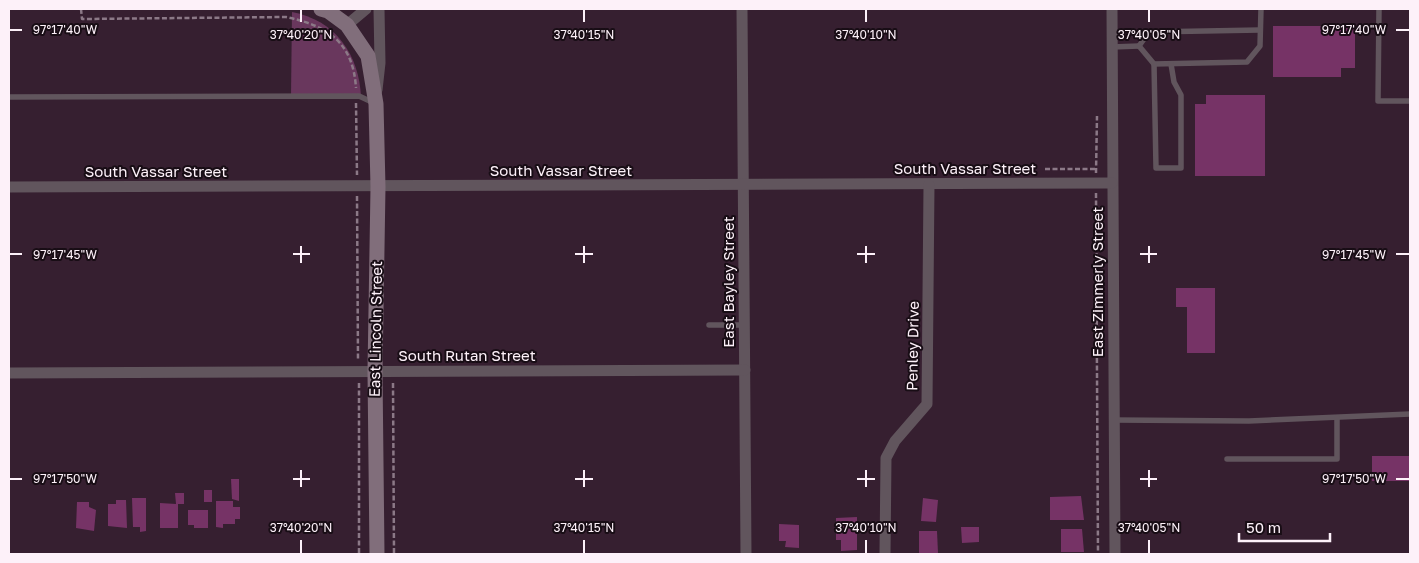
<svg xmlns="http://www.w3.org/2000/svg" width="1419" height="563" font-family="'Golos Text',sans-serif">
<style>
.green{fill:#69375d}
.building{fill:#763366}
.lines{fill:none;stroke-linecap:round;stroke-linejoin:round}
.path{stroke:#8c7987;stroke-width:2.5;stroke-dasharray:5 2.5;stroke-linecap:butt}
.lane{stroke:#61555d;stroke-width:5.5}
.street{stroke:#61555d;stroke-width:11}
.secondary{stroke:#816e7b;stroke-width:15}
.ticks{fill:none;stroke:#fdf1f9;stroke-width:2}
.labels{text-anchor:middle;stroke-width:4;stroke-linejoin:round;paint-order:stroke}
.street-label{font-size:15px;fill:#fdf1f9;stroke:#180d15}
.ticks-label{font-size:12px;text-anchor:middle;fill:#fdf1f9;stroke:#180d15;stroke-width:4;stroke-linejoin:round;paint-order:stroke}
</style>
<rect width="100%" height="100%" fill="#361f30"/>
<path class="green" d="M292 12C335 20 359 54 361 97L291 96Z"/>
<g class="building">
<polygon points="1273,26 1355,26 1355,68 1341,68 1341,77 1273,77"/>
<polygon points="1206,95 1265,95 1265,176 1195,176 1195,104 1206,104"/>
<polygon points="1176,288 1215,288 1215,353 1187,353 1187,307 1176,307"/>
<rect x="1372" y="456" width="38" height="25"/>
<polygon points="231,479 239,479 239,501 232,499"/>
<rect x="204" y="490" width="8" height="12"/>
<polygon points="175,493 184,493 184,504 178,504 178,528 160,528 160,503 176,504"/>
<polygon points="1081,496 1084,520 1050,520 1050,497"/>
<polygon points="132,498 146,498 146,531 140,532 140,527 133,527"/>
<polygon points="923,498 938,500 936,522 921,521"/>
<polygon points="116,500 126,500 127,528 108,526 108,504 116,504"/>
<polygon points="216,501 233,501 233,507 240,507 240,519 235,519 235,524 223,524 223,528 216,527"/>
<polygon points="77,502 89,502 89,507 96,510 94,531 76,528"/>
<polygon points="188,510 208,510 208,528 194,528 194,525 188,525"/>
<polygon points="857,517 857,550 841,551 841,540 836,540 836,518"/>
<polygon points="779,524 799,525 799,548 785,547 786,541 779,541"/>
<polygon points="961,527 979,527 979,542 962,543"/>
<polygon points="1061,529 1082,529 1084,552 1061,552"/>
<polygon points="919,531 937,531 938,553 919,553"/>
</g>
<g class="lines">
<g class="path">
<path d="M81 9 82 19 286 17C328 26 353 42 356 88"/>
<polyline points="356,103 357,175"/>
<polyline points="1045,169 1096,169"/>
<polyline points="1096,173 1097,116"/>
<polyline points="1096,193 1098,554"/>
<polyline points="357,196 358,360"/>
<polyline points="359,383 359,554"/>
<polyline points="393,383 394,554"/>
</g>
<g class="lane">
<polyline points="1379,9 1378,101 1410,101"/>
<polyline points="1139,46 1154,64 1247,62 1260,46 1261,9"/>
<polyline points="1139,46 1149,32 1260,30"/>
<polyline points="1112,47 1139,46"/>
<polyline points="1154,64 1156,168 1181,168 1181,95 1174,82 1171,64"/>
<polyline points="9,97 359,96 374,103"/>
<polyline points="709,325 744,325"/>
<polyline points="1114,420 1249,421 1410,414"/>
<polyline points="1227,459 1337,459 1337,418"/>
</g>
<g class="street">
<polyline points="742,9 746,554"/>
<polyline points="1112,9 1115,554"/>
<polyline points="347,25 366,9"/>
<polyline points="377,90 380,63 379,9"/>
<polyline points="9,187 1112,183"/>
<polyline points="9,373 745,370"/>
<polyline points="885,554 886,458 895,441 927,404 929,185"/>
</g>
<polyline class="secondary" points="321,9 328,11 347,25 368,56 376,104 378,187 375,372 377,554"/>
</g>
<path class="ticks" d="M301 10V22M584 10V22M866 10V22M1149 10V22M10 30H22M1396 30H1409M301 246V263M584 246V263M866 246V263M1149 246V263M10 254H22M293 254H310M575 254H593M857 254H875M1140 254H1157M1396 254H1409M301 470V487M584 470V487M866 470V487M1149 470V487M10 479H22M293 479H310M575 479H593M857 479H875M1140 479H1157M1396 479H1409M301 540V553M584 540V553M866 540V553M1149 540V553"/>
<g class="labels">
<g class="street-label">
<text x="965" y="174">South Vassar Street</text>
<text x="561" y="176">South Vassar Street</text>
<text x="156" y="177">South Vassar Street</text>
<text transform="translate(729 282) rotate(-90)" y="5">East Bayley Street</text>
<text transform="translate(1098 282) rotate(-90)" y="5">East Zimmerly Street</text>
<text transform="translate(376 329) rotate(-89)" y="5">East Lincoln Street</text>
<text transform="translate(913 346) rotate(-89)" y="5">Penley Drive</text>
<text x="467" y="361">South Rutan Street</text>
</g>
</g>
<g class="ticks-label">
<text x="1354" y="34">97°17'40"W</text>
<text x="65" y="34">97°17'40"W</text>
<text x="301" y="39">37°40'20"N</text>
<text x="584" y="39">37°40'15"N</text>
<text x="866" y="39">37°40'10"N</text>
<text x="1149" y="39">37°40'05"N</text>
<text x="1354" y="259">97°17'45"W</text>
<text x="65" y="259">97°17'45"W</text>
<text x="1354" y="483">97°17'50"W</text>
<text x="65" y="483">97°17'50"W</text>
<text x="301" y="532">37°40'20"N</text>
<text x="584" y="532">37°40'15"N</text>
<text x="866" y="532">37°40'10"N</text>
<text x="1149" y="532">37°40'05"N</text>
</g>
<rect width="1419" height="563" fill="none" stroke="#fdf1f9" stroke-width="20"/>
<path d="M1239 533v8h91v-8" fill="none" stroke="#fdf1f9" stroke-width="2.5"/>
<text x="1246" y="533" font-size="15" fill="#fdf1f9" stroke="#180d15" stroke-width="4" paint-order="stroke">50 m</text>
</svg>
